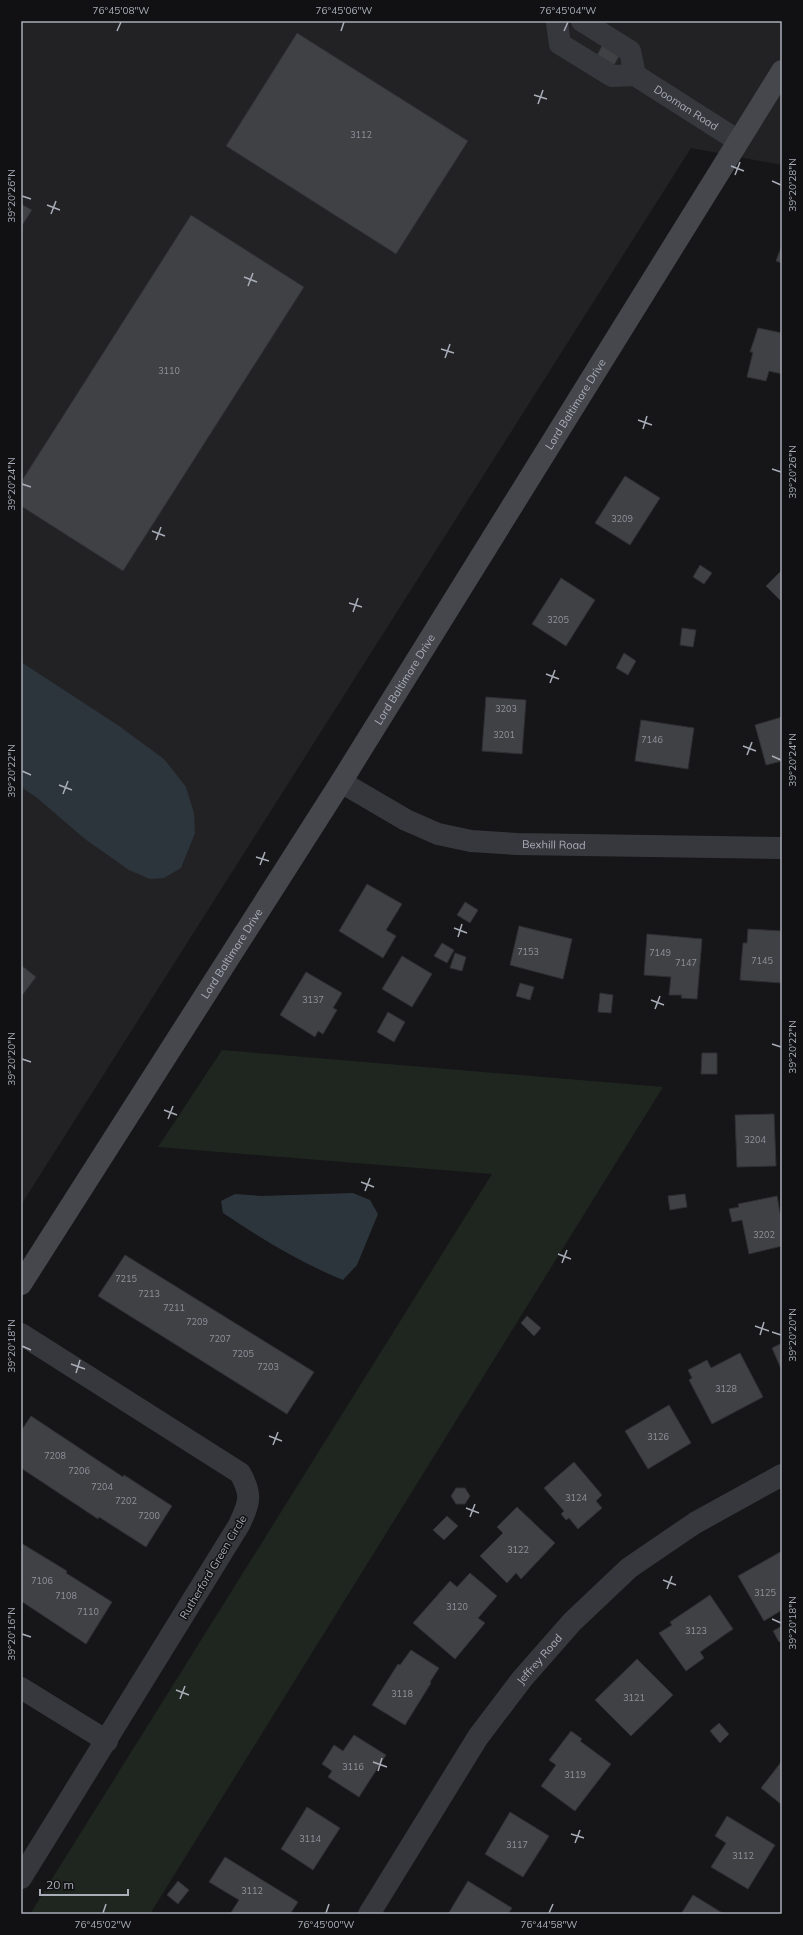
<svg xmlns="http://www.w3.org/2000/svg" width="803" height="1935" font-family="Mulish,sans-serif">
<style>
.built{fill:#222225}
.green{fill:#1e261f}
.water{fill:#2c353c}
.building{fill:#404145;stroke:#303034}
.lines{fill:none;stroke-linecap:round;stroke-linejoin:round}
.street{stroke:#37383d;stroke-width:22}
.secondary{stroke:#45474d;stroke-width:22}
.ticks{fill:none;stroke:#a8adb8;stroke-width:1.5}
.labels{text-anchor:middle;stroke-width:3;stroke-linejoin:round;paint-order:stroke}
.number-label{font-size:9px;fill:#8e929b}
.street-label{font-size:11px;fill:#a8adb8;stroke:#111113}
.neatline{fill:none;stroke:#a8adb8;stroke-width:1.5}
.ticks-label{font-size:10px;text-anchor:middle;fill:#a8adb8}
</style>
<rect width="100%" height="100%" fill="#161618"/>
<polygon class="built" points="21,21 782,21 782,165 691,148 21,1205"/>
<polygon class="green" points="222,1050 663,1087 150,1914 30,1914 492,1174 158,1147"/>
<g class="water">
<polygon points="21,662 119,726 164,759 186,787 194,813 195,833 181,868 164,878 150,879 129,870 85,839 36,797 21,787"/>
<path d="M353 1193 370 1200 378 1214 357 1265 343 1280C301 1263 260 1238 223 1213L221 1201 235 1194 261 1196Z"/>
</g>
<g class="building">
<polygon points="297,33 468,141 396,254 226,146"/>
<polygon points="604,42 621,53 614,65 597,55"/>
<polygon points="21,204 32,210 21,227"/>
<polygon points="191,215 304,287 123,571 21,506 21,482"/>
<polygon points="782,245 782,263 776,261"/>
<polygon points="758,328 782,333 782,374 769,371 766,381 747,377 753,352 750,352"/>
<polygon points="625,476 660,498 630,545 595,523"/>
<polygon points="700,565 712,573 704,584 693,577"/>
<polygon points="782,570 782,602 766,586"/>
<polygon points="561,578 595,600 566,646 532,624"/>
<polygon points="682,628 696,630 693,647 680,645"/>
<polygon points="624,653 636,661 628,675 616,668"/>
<polygon points="486,697 526,700 522,754 482,751"/>
<polygon points="782,717 782,761 766,765 755,725"/>
<polygon points="641,720 694,728 688,769 635,761"/>
<polygon points="367,884 402,904 386,930 396,936 383,958 339,931"/>
<polygon points="465,902 478,910 470,923 457,915"/>
<polygon points="519,926 572,939 563,979 510,965"/>
<polygon points="748,929 782,931 782,983 740,980 743,943 747,943"/>
<polygon points="647,934 702,939 697,999 681,998 682,995 669,995 671,977 644,975"/>
<polygon points="442,943 454,950 447,963 434,956"/>
<polygon points="455,953 466,957 462,971 450,968"/>
<polygon points="402,956 432,974 412,1007 382,989"/>
<polygon points="21,965 36,977 21,997"/>
<polygon points="306,972 342,993 333,1008 337,1010 323,1034 318,1031 315,1037 280,1015"/>
<polygon points="520,983 534,987 530,1000 516,996"/>
<polygon points="600,993 613,995 611,1013 598,1012"/>
<polygon points="388,1012 405,1022 394,1042 377,1032"/>
<polygon points="702,1053 717,1053 717,1074 701,1074"/>
<polygon points="774,1114 776,1166 737,1167 735,1115"/>
<polygon points="685,1194 687,1207 670,1210 668,1196"/>
<polygon points="777,1196 780,1213 782,1212 782,1246 749,1254 742,1220 732,1222 729,1209 739,1207 738,1204"/>
<polygon points="125,1255 314,1372 287,1414 98,1296"/>
<polygon points="527,1316 541,1328 534,1336 521,1323"/>
<polygon points="782,1343 782,1371 772,1348"/>
<polygon points="740,1353 763,1397 712,1424 689,1380 692,1378 688,1370 707,1360 711,1368"/>
<polygon points="669,1405 691,1443 648,1469 625,1431"/>
<polygon points="31,1416 123,1477 124,1475 172,1506 146,1547 99,1517 98,1519 21,1468 21,1431"/>
<polygon points="574,1462 602,1495 596,1501 602,1508 578,1529 569,1518 566,1520 561,1514 564,1511 544,1488"/>
<polygon points="456,1488 465,1488 470,1496 465,1504 456,1504 451,1496"/>
<polygon points="517,1507 555,1543 521,1579 516,1573 507,1583 480,1556 503,1533 497,1527"/>
<polygon points="447,1516 458,1526 444,1540 433,1530"/>
<polygon points="21,1543 67,1571 66,1573 112,1602 86,1644 21,1601"/>
<polygon points="782,1551 782,1610 764,1621 738,1576"/>
<polygon points="470,1573 497,1596 478,1618 485,1623 455,1659 413,1623 450,1581 457,1587"/>
<polygon points="710,1595 733,1629 700,1652 704,1658 686,1671 659,1633 672,1625 670,1622"/>
<polygon points="782,1626 782,1641 779,1642 773,1631"/>
<polygon points="411,1650 439,1668 430,1682 431,1683 405,1725 372,1705 398,1664 400,1665"/>
<polygon points="637,1659 673,1695 631,1736 595,1700"/>
<polygon points="719,1723 729,1734 720,1743 710,1731"/>
<polygon points="571,1731 582,1739 580,1741 611,1764 575,1811 541,1786 556,1765 549,1760"/>
<polygon points="354,1735 386,1755 359,1797 328,1777 332,1771 322,1764 334,1745 343,1751"/>
<polygon points="782,1761 782,1805 761,1788"/>
<polygon points="307,1807 340,1828 313,1870 281,1849"/>
<polygon points="510,1812 549,1836 523,1877 485,1854"/>
<polygon points="727,1816 775,1845 748,1889 711,1867 726,1843 715,1836"/>
<polygon points="225,1857 298,1902 290,1914 230,1914 239,1900 209,1882"/>
<polygon points="178,1881 189,1890 178,1904 167,1895"/>
<polygon points="468,1881 512,1908 508,1914 448,1914"/>
<polygon points="693,1895 724,1914 681,1914"/>
</g>
<g class="lines">
<g class="street">
<polyline points="582,21 630,51 635,75"/>
<path id="s1" d="M557 23 560 44 612 76 635 75 737 140"/>
<path id="s2" d="M341 782 406 820 438 834 471 841 517 844 782 848"/>
<path d="M21 1334 240 1473C253 1496 249 1503 239 1525L21 1878"/>
<polyline points="21,1688 107,1741"/>
<path id="s3" d="M369 1914 478 1737 522 1679 572 1622 629 1568 695 1523 782 1475"/>
</g>
<path class="secondary" id="s4" d="M21 1284 341 782 782 71"/>
</g>
<path class="ticks" d="M117 31 121 22M341 31 344 22M564 31 568 22M534 95 547 99M538 104 543 90M731 166 744 171M735 175 740 162M772 181 781 185M22 196 31 199M47 205 60 210M51 214 56 201M244 277 257 282M248 286 253 273M441 349 454 353M445 358 450 344M638 420 652 425M643 429 647 416M772 469 781 472M22 484 31 487M152 531 165 536M156 540 161 527M349 603 362 607M353 612 358 598M546 674 559 679M550 683 555 670M743 746 756 751M747 755 752 742M772 756 781 760M22 771 31 775M59 785 72 790M63 794 68 781M256 857 269 861M260 865 265 852M454 928 467 933M458 937 462 924M651 1000 664 1005M655 1009 660 996M772 1044 781 1047M22 1059 31 1062M164 1110 177 1115M168 1119 173 1106M361 1182 374 1187M365 1191 370 1178M558 1254 571 1259M562 1263 567 1250M755 1326 769 1331M772 1332 781 1335M760 1335 764 1322M22 1346 31 1350M71 1364 85 1369M76 1373 80 1360M269 1436 282 1441M273 1445 278 1432M466 1508 479 1513M470 1517 475 1504M663 1580 676 1585M667 1589 672 1576M772 1619 781 1623M22 1634 31 1637M176 1690 189 1695M180 1699 185 1686M373 1762 387 1767M378 1771 382 1758M571 1834 584 1838M575 1843 580 1830M103 1913 106 1904M326 1913 329 1904M549 1913 553 1904"/>
<g class="labels">
<g class="number-label">
<text x="361" y="138">3112</text>
<text x="169" y="374">3110</text>
<text x="622" y="522">3209</text>
<text x="558" y="623">3205</text>
<text x="506" y="712">3203</text>
<text x="504" y="738">3201</text>
<text x="652" y="743">7146</text>
<text x="528" y="955">7153</text>
<text x="660" y="956">7149</text>
<text x="762" y="964">7145</text>
<text x="686" y="966">7147</text>
<text x="313" y="1003">3137</text>
<text x="755" y="1143">3204</text>
<text x="764" y="1238">3202</text>
<text x="126" y="1282">7215</text>
<text x="149" y="1297">7213</text>
<text x="174" y="1311">7211</text>
<text x="197" y="1325">7209</text>
<text x="220" y="1342">7207</text>
<text x="243" y="1357">7205</text>
<text x="268" y="1370">7203</text>
<text x="726" y="1392">3128</text>
<text x="658" y="1440">3126</text>
<text x="55" y="1459">7208</text>
<text x="79" y="1474">7206</text>
<text x="102" y="1490">7204</text>
<text x="576" y="1501">3124</text>
<text x="126" y="1504">7202</text>
<text x="149" y="1519">7200</text>
<text x="518" y="1553">3122</text>
<text x="42" y="1584">7106</text>
<text x="765" y="1596">3125</text>
<text x="66" y="1599">7108</text>
<text x="457" y="1610">3120</text>
<text x="88" y="1615">7110</text>
<text x="696" y="1634">3123</text>
<text x="402" y="1697">3118</text>
<text x="634" y="1701">3121</text>
<text x="353" y="1770">3116</text>
<text x="575" y="1778">3119</text>
<text x="310" y="1842">3114</text>
<text x="517" y="1848">3117</text>
<text x="743" y="1859">3112</text>
<text x="252" y="1894">3112</text>
</g>
<g class="street-label">
<text dy="4" stroke="none"><textPath href="#s1" startOffset="166">Dooman Road</textPath></text>
<text dy="4" stroke="none"><textPath href="#s4" startOffset="1040">Lord Baltimore Drive</textPath></text>
<text dy="4" stroke="none"><textPath href="#s4" startOffset="716">Lord Baltimore Drive</textPath></text>
<text dy="4" stroke="none"><textPath href="#s2" startOffset="227">Bexhill Road</textPath></text>
<text dy="4" stroke="none"><textPath href="#s4" startOffset="392">Lord Baltimore Drive</textPath></text>
<text transform="translate(213 1567) rotate(-59)" y="4">Rutherford Green Circle</text>
<text dy="4" stroke="none"><textPath href="#s3" startOffset="307">Jeffrey Road</textPath></text>
</g>
</g>
<rect width="803" height="1935" fill="none" stroke="#111113" stroke-width="44"/>
<path d="M40 1889v6h88v-6" fill="none" stroke="#a8adb8" stroke-width="2"/>
<text x="46" y="1889" font-size="12" fill="#a8adb8" stroke="#111113" stroke-width="3" paint-order="stroke">20 m</text>
<rect x="22" y="22" width="759" height="1891" class="neatline"/>
<g class="ticks-label">
<text x="121" y="14">76°45'08"W</text>
<text x="344" y="14">76°45'06"W</text>
<text x="568" y="14">76°45'04"W</text>
<text transform="translate(792 185) rotate(-90)" y="4">39°20'28"N</text>
<text transform="translate(11 196) rotate(-90)" y="4">39°20'26"N</text>
<text transform="translate(792 472) rotate(-90)" y="4">39°20'26"N</text>
<text transform="translate(11 484) rotate(-90)" y="4">39°20'24"N</text>
<text transform="translate(792 760) rotate(-90)" y="4">39°20'24"N</text>
<text transform="translate(11 771) rotate(-90)" y="4">39°20'22"N</text>
<text transform="translate(792 1047) rotate(-90)" y="4">39°20'22"N</text>
<text transform="translate(11 1059) rotate(-90)" y="4">39°20'20"N</text>
<text transform="translate(792 1335) rotate(-90)" y="4">39°20'20"N</text>
<text transform="translate(11 1346) rotate(-90)" y="4">39°20'18"N</text>
<text transform="translate(792 1623) rotate(-90)" y="4">39°20'18"N</text>
<text transform="translate(11 1634) rotate(-90)" y="4">39°20'16"N</text>
<text x="103" y="1928">76°45'02"W</text>
<text x="326" y="1928">76°45'00"W</text>
<text x="549" y="1928">76°44'58"W</text>
</g>
</svg>
